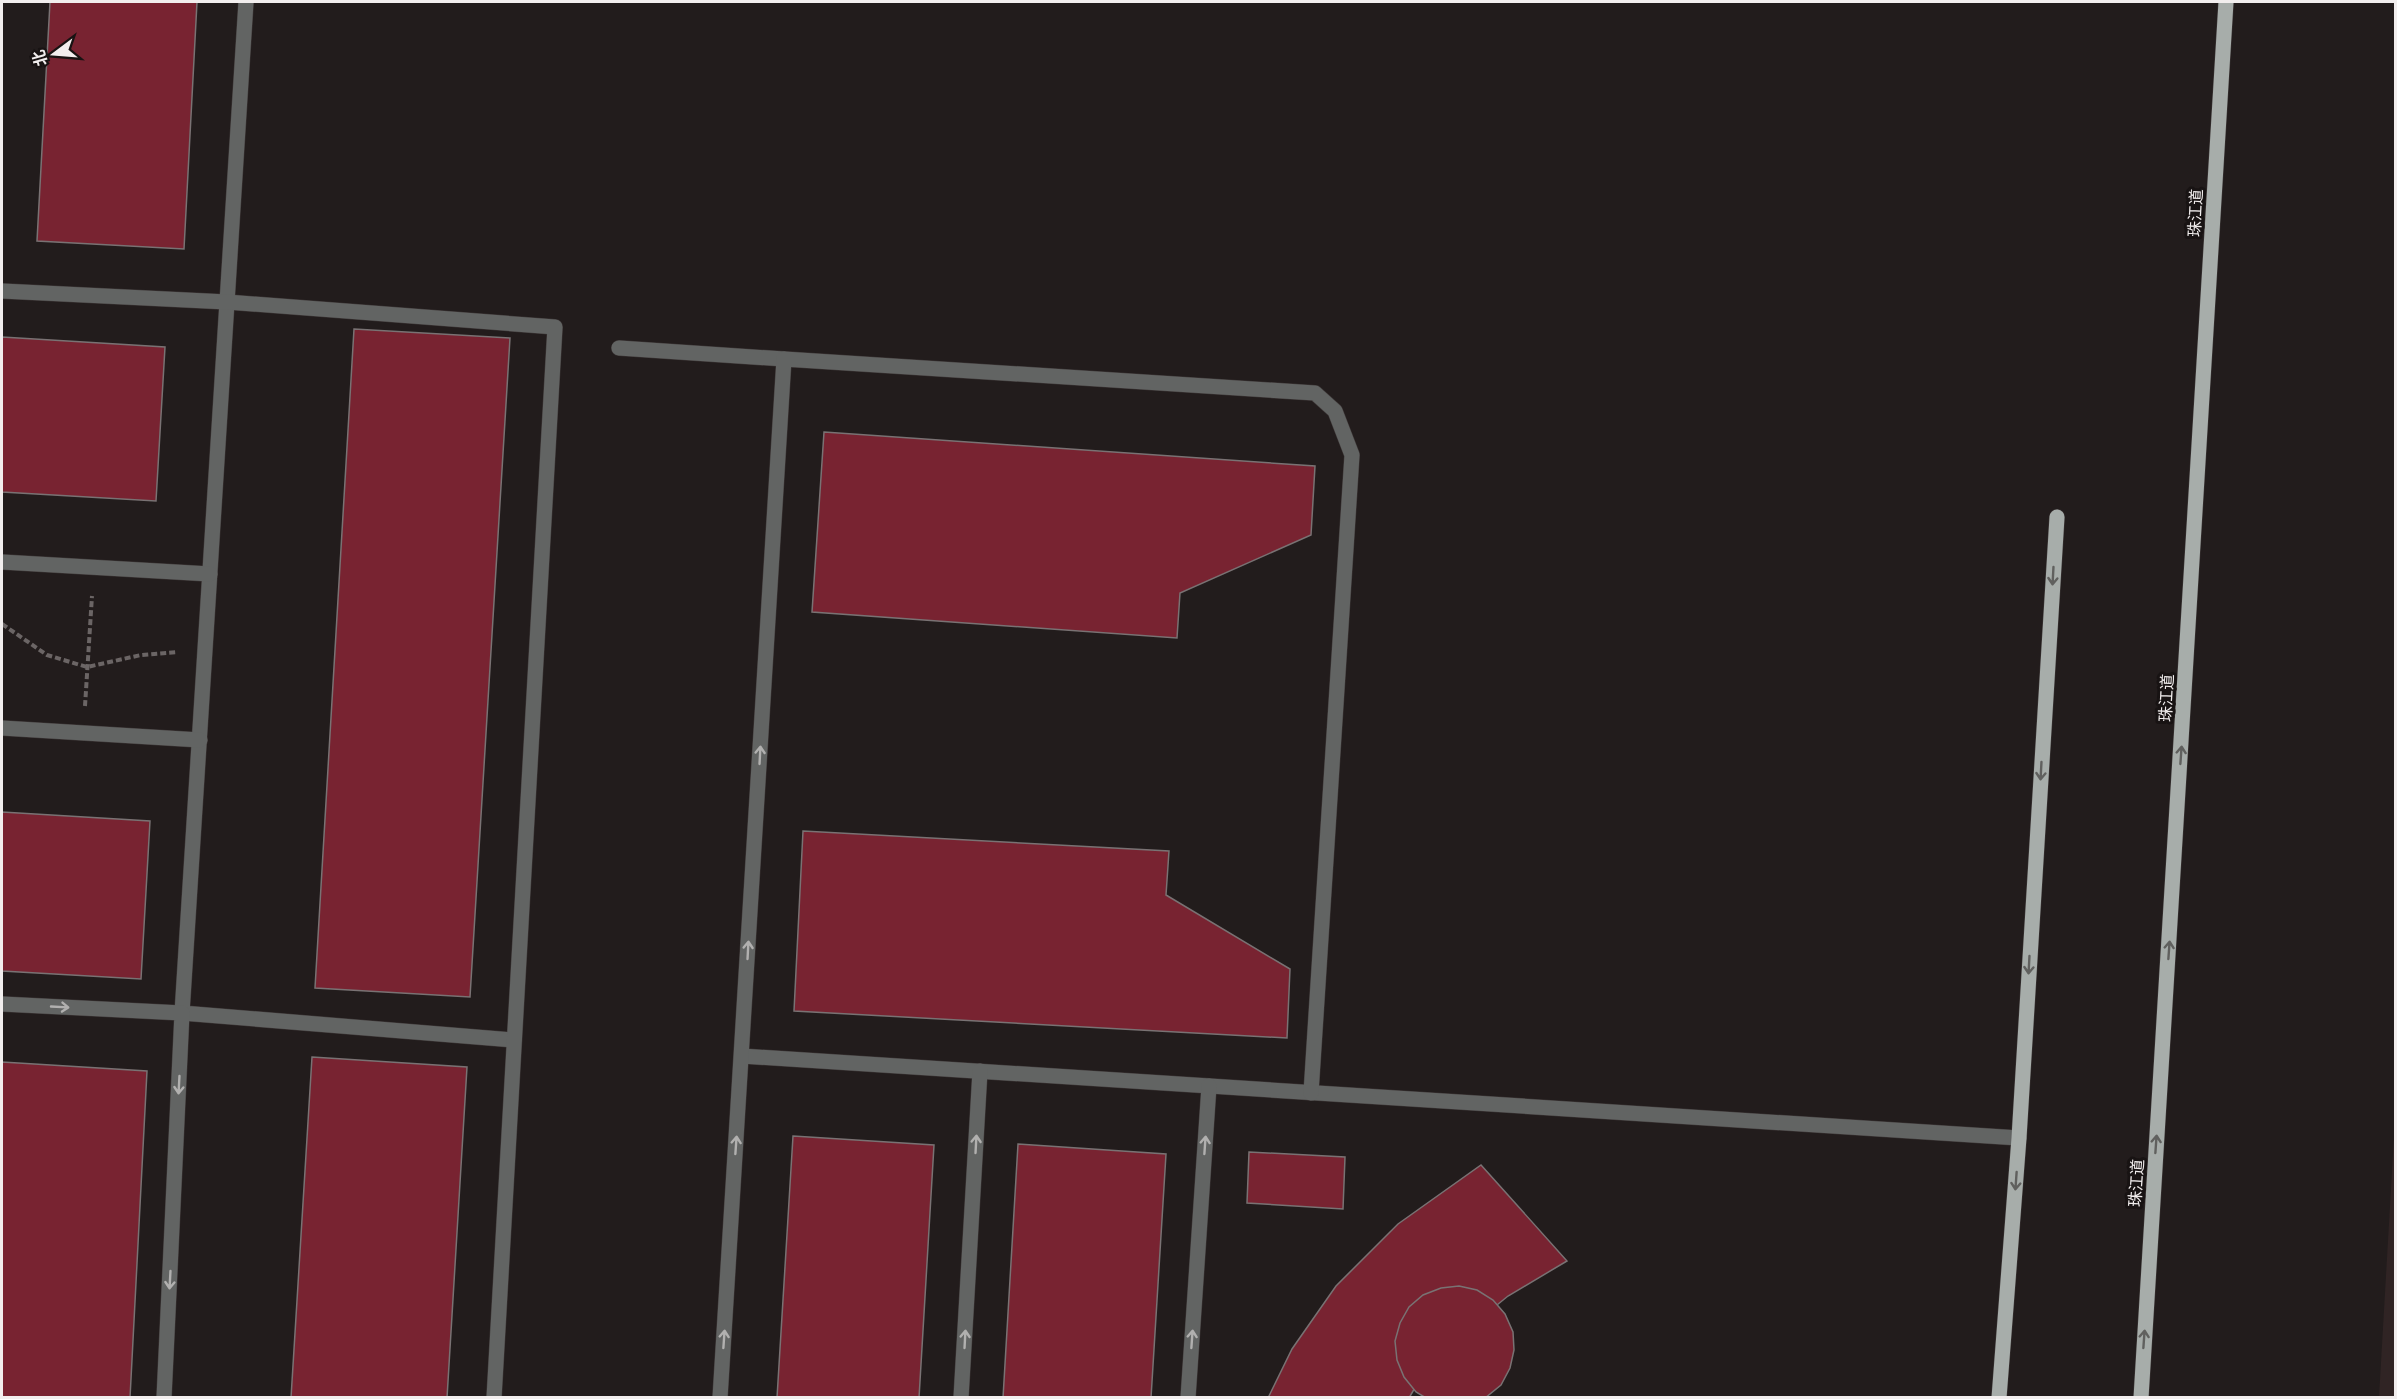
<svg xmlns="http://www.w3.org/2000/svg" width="2397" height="1399" font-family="Figtree,'Noto Sans SC',sans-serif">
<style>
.built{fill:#302424}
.building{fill:#782331;stroke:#797273;stroke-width:1.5}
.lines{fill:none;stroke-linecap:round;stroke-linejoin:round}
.lane-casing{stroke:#3f3939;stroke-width:16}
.primary-casing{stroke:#3f3939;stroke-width:16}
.path{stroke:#6b6565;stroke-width:4;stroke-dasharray:6 3;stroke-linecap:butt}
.lane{stroke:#626463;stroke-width:15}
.primary{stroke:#a7adaa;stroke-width:15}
.oneway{stroke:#60605e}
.oneway2{stroke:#b1b0af}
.labels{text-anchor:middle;stroke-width:6;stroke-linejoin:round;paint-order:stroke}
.street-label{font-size:16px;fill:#f2eeee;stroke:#181313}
</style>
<rect width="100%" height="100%" fill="#221c1c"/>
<polygon class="built" points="2395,1119 2395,1397 2379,1397"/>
<g class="building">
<polygon points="50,2 197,2 184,249 37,241"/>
<polygon points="354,329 510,338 470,997 315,988"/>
<polygon points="2,337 165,347 156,501 2,492"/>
<polygon points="824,432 1315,466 1311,535 1180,593 1177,638 812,612"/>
<polygon points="2,812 150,821 141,979 2,971"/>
<polygon points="803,831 1169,851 1166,895 1290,969 1287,1038 794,1011"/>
<polygon points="312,1057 467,1067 447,1398 291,1398"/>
<polygon points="2,1062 147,1071 130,1398 2,1398"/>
<polygon points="793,1136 934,1145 919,1398 777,1398"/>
<polygon points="1018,1144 1166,1154 1151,1398 1003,1398"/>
<polygon points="1249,1152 1345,1157 1343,1209 1247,1203"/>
<polygon points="1481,1165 1567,1261 1508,1296 1459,1336 1416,1386 1409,1398 1268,1398 1292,1349 1336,1286 1398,1224"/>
<polygon points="1459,1286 1477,1290 1493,1300 1505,1314 1513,1332 1514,1350 1510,1368 1501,1385 1485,1398 1426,1398 1416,1392 1404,1377 1397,1360 1395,1341 1400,1323 1409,1307 1423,1295 1441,1288"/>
</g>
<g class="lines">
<g class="lane-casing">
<g id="lane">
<polyline points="246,2 182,1013 514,1040"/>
<polyline points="2,291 227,302 555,327 494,1398"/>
<polyline points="619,348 784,359"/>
<polyline points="2,562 210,574"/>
<polyline points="2,728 200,740"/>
<polyline points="2,1004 182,1013 164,1398"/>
<polyline points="742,1056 2019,1138"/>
<polyline points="720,1398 784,359 1315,393 1335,411 1352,455 1311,1093"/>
<polyline points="961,1398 980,1071"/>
<polyline points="1188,1398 1209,1086"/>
</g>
</g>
<g class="primary-casing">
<g id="primary">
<polyline points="1999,1398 2019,1138 2057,517"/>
<polyline points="2141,1398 2226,2"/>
</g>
</g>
<g class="path">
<polyline points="2,624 47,655 87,667 141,655 177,652"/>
<polyline points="85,706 92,596"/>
</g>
<use href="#lane" class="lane"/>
<use href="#primary" class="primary"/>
</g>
<defs><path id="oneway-shaft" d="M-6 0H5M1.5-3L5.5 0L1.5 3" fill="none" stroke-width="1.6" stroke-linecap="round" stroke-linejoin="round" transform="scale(1.5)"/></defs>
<g class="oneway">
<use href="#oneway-shaft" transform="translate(2053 576) rotate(93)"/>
<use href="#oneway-shaft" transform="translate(2181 755) rotate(-86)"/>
<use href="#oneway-shaft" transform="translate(2041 771) rotate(93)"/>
<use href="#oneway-shaft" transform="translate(2169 950) rotate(-86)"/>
<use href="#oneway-shaft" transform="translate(2029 965) rotate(93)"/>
<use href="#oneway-shaft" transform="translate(2156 1144) rotate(-86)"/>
<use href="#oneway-shaft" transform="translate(2016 1181) rotate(94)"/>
<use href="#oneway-shaft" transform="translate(2144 1339) rotate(-86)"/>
</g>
<g class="oneway2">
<use href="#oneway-shaft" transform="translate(760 755) rotate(-87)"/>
<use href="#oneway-shaft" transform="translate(748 950) rotate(-87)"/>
<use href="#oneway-shaft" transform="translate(60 1007) rotate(3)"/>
<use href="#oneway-shaft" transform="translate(179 1085) rotate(93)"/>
<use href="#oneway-shaft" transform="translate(976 1144) rotate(-87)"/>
<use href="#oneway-shaft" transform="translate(736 1145) rotate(-86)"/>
<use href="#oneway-shaft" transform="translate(1205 1145) rotate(-86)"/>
<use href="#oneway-shaft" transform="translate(170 1280) rotate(93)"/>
<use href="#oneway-shaft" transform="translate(724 1339) rotate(-86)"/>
<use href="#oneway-shaft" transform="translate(965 1339) rotate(-87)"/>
<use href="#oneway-shaft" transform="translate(1192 1339) rotate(-86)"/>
</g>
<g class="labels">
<g class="street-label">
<text transform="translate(2195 213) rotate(-87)" y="6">珠江道</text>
<text transform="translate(2166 698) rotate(-87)" y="6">珠江道</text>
<text transform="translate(2136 1183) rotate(-86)" y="6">珠江道</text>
</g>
</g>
<rect width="2397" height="1399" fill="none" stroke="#f2eeee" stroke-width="6"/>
<g transform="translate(54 54) rotate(254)" stroke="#181313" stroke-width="4.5" paint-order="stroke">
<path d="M0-4.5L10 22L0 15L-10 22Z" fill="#f2eeee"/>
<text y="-9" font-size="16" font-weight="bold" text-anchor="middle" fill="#f2eeee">北</text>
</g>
</svg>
